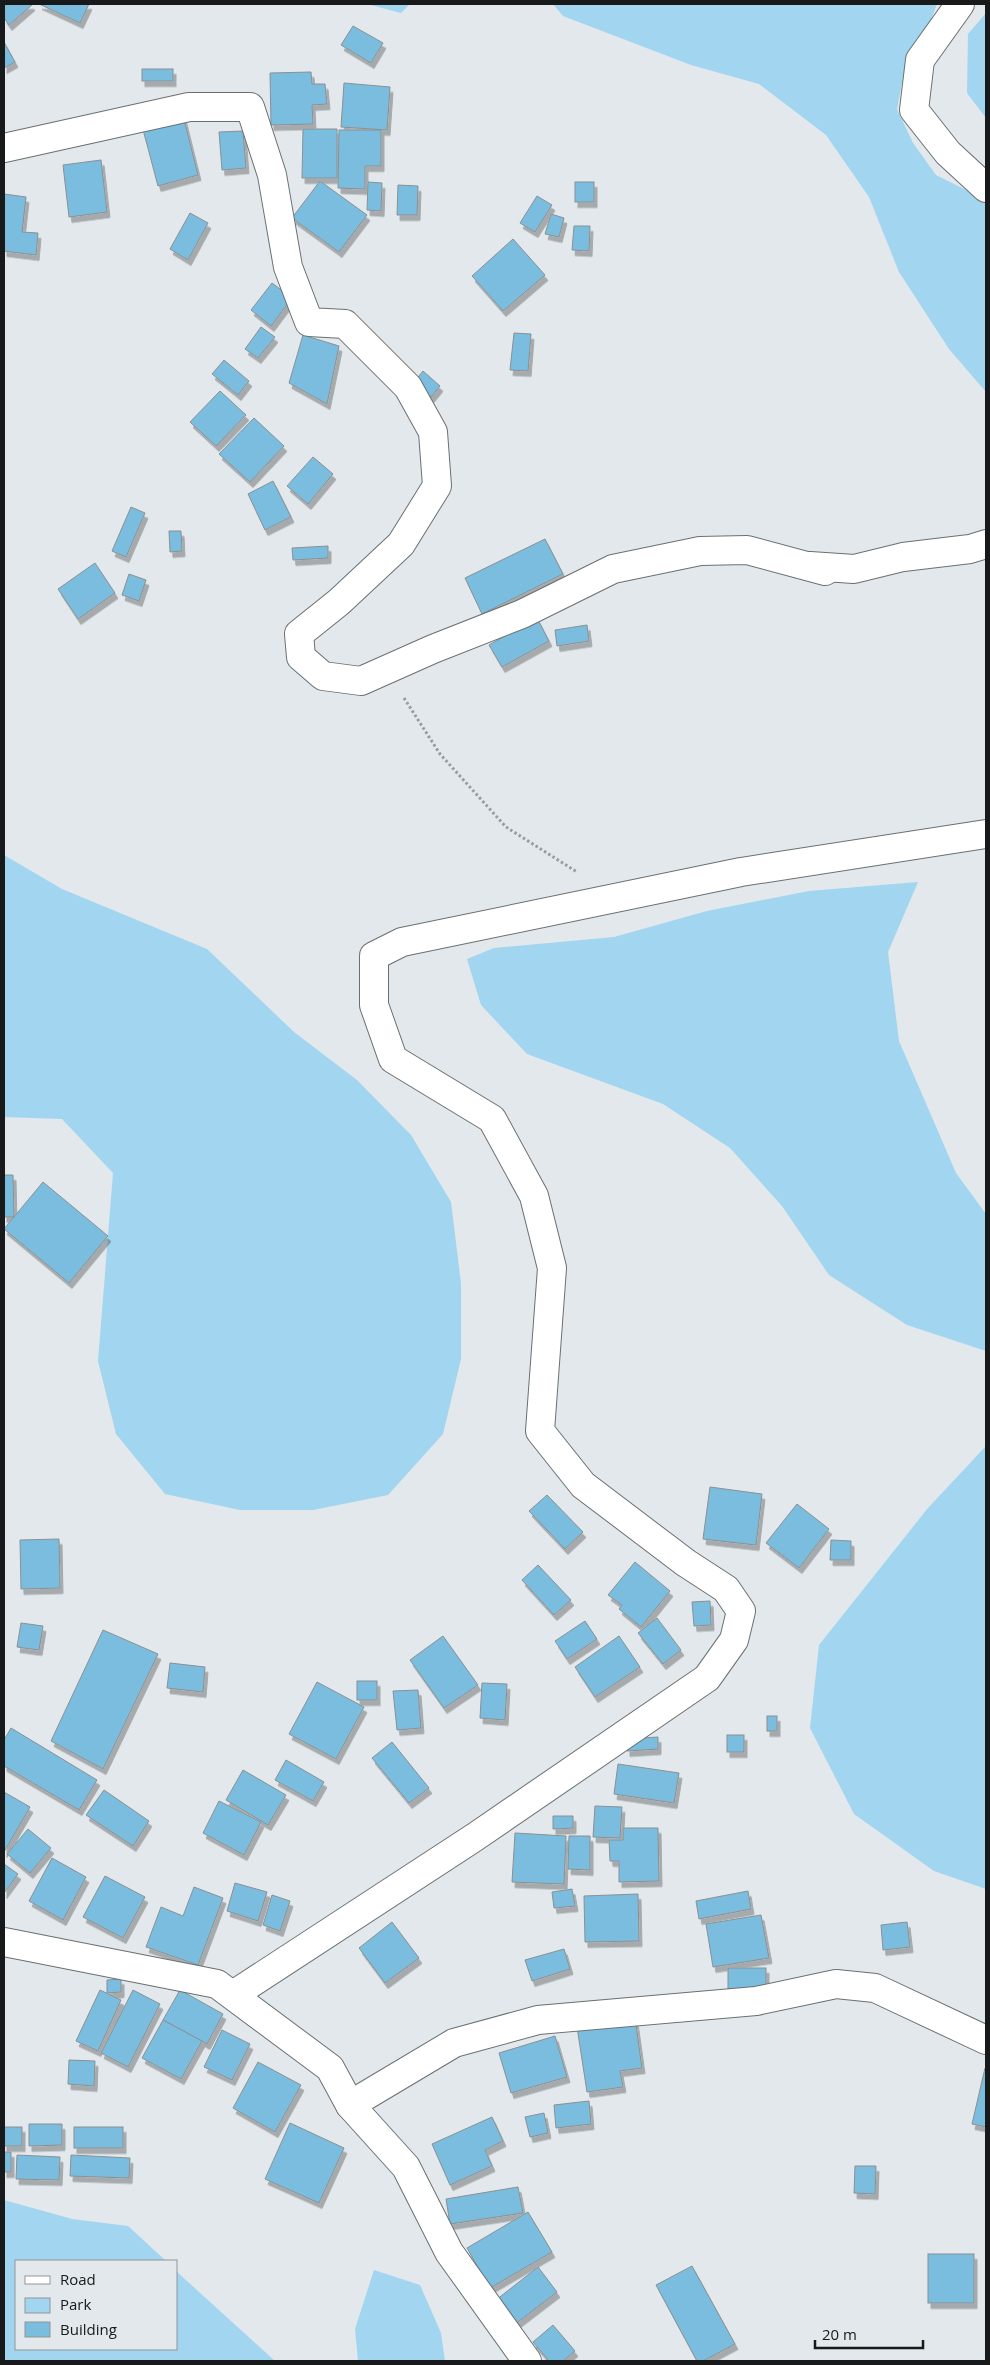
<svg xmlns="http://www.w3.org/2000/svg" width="990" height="2365" font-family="'Open Sans',sans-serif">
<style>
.green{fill:#a2d5ef}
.building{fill:#7abdde;stroke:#8a9093;filter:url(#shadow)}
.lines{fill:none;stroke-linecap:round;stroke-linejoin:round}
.minor-casing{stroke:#6a7072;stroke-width:30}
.path{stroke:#979c9e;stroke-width:3;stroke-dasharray:2.5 2.5;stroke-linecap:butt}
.minor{stroke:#fff;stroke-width:28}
</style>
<defs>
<filter id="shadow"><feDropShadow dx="3" dy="5.5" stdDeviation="0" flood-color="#0004"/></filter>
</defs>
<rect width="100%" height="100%" fill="#e2e8eb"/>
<g class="green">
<polygon points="367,4 410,4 401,13"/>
<polygon points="553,4 937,4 930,22 913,47 903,78 897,109 913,143 936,175 986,200 986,392 949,349 899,272 869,197 826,135 759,84 691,65 563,16"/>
<polygon points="986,13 986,118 967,93 968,34"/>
<polygon points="4,855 62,889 207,949 294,1032 357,1080 411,1135 451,1202 461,1283 461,1359 443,1434 388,1495 313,1510 240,1510 165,1494 116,1434 98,1361 113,1173 62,1119 4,1117"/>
<polygon points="918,882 888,952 899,1041 956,1173 986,1214 986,1351 907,1325 829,1275 782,1206 730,1148 663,1104 527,1054 481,1005 467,959 494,948 614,937 707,911 809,891"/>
<polygon points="986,1446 986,1889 934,1871 854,1814 810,1728 819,1645 928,1508"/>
<polygon points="4,2200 72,2219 128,2226 166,2261 16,2261 16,2349 176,2349 176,2271 275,2361 4,2361"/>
<polygon points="374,2270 420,2285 441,2333 445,2361 358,2361 355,2329"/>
</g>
<g class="building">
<polygon points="4,4 31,4 32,5 9,25 4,18"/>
<polygon points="39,4 89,4 80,23"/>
<polygon points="353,26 383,43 371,63 341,45"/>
<polygon points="4,42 15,62 4,68"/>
<rect x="142" y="69" width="31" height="12"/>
<polygon points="311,72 312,84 325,84 327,104 312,105 313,124 271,125 270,73"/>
<polygon points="344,83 390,87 387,130 341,127"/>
<polygon points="182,111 198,175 158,186 141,122"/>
<polygon points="303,129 337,129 337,178 302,178"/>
<polygon points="339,130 381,130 381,166 365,166 365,189 338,188"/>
<polygon points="243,131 246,168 222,170 219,132"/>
<polygon points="101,160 107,212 69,217 63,165"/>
<polygon points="320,181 367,215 339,252 292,218"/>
<polygon points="368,182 382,183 381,211 367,210"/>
<rect x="575" y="182" width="19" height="20"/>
<polygon points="398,185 418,186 417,215 397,215"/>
<polygon points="4,194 26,197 22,232 38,233 36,255 4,251"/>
<polygon points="537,196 552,205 535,232 520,223"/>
<polygon points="190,213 208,223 188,260 170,249"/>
<polygon points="551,214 564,218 559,237 545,234"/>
<polygon points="574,226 590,226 589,251 572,250"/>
<polygon points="513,239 545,275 503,311 472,276"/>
<polygon points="272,283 292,298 271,326 251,310"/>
<polygon points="261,327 275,337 258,358 245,349"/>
<polygon points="514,333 531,334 528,371 510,370"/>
<polygon points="303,335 339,346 327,404 289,383"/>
<polygon points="224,360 249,381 238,395 212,374"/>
<polygon points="423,371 440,386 431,397 414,382"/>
<polygon points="220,391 246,415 216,446 190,422"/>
<polygon points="254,418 284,446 250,482 219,454"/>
<polygon points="313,457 333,474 308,504 287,486"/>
<polygon points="273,481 291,517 265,530 248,494"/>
<polygon points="131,507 145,513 126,557 112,551"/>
<polygon points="169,531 181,531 182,551 170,552"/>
<polygon points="545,539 563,574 482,614 465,578"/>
<polygon points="328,546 328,558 293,560 292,548"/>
<polygon points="95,563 115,593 78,619 58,589"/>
<polygon points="129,574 146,580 139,601 122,595"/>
<polygon points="537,618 549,641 502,667 489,645"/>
<polygon points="587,625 589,641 557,646 555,630"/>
<polygon points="4,1175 13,1175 14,1217 4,1217"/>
<polygon points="43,1182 108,1236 69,1283 4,1229"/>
<polygon points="710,1487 762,1494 756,1545 703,1539"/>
<polygon points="547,1495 583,1532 565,1549 529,1511"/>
<polygon points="797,1504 829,1529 799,1568 766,1543"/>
<polygon points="59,1539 60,1588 21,1589 20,1540"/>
<polygon points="831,1540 851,1541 851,1560 830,1560"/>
<polygon points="635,1562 670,1591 641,1627 619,1609 622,1605 608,1595"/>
<polygon points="538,1565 571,1600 554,1615 522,1580"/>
<polygon points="710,1601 711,1625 694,1626 692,1602"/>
<polygon points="657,1618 681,1650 663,1664 638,1633"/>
<polygon points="585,1621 597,1639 567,1659 555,1641"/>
<polygon points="21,1623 43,1626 39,1650 17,1647"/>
<polygon points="103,1630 158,1654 103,1769 51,1741"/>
<polygon points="443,1636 478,1685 444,1708 410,1660"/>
<polygon points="619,1636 640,1667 595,1697 575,1667"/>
<polygon points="170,1663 205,1667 203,1692 167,1688"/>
<rect x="357" y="1681" width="20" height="19"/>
<polygon points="317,1682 364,1707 336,1759 289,1734"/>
<polygon points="482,1683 507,1684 505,1720 480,1718"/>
<polygon points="418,1690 421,1728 397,1730 393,1691"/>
<rect x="767" y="1716" width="10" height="15"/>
<polygon points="11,1728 97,1780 79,1810 4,1766 4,1740"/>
<rect x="727" y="1735" width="17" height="17"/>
<polygon points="658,1737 658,1749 627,1751 627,1739"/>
<polygon points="392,1742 429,1788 409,1803 372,1758"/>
<polygon points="286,1760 324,1782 313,1801 275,1780"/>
<polygon points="618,1764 679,1773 674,1803 614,1794"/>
<polygon points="243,1770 286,1795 268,1825 226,1800"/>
<polygon points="104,1790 149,1821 133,1846 86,1815"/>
<polygon points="4,1792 30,1807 4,1852"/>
<polygon points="219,1801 261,1822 244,1855 203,1833"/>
<polygon points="595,1806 622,1807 620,1838 593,1837"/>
<polygon points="553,1816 573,1816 573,1828 553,1829"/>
<polygon points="623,1828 658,1828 659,1881 619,1882 619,1861 610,1861 609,1840 623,1840"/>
<polygon points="28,1829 51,1848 30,1873 7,1854"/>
<polygon points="515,1833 566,1836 564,1884 512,1882"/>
<polygon points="569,1836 590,1836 590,1870 568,1869"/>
<polygon points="52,1858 86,1877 63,1920 29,1901"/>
<polygon points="4,1864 18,1874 4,1893"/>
<polygon points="105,1876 145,1897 123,1938 83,1917"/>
<polygon points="235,1883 267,1892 258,1921 227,1911"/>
<polygon points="194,1887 223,1898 198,1965 146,1947 161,1907 183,1916"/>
<polygon points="572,1889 575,1906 554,1908 552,1892"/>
<polygon points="748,1891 751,1909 699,1919 696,1901"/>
<polygon points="638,1894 639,1941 585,1942 584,1896"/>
<polygon points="272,1895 290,1901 280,1931 263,1925"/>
<polygon points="761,1915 769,1958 713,1967 706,1924"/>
<polygon points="392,1922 419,1958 385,1983 359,1948"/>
<polygon points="907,1922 910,1947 883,1950 881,1925"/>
<polygon points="564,1949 570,1969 532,1981 525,1960"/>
<rect x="728" y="1968" width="38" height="21"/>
<polygon points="121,1979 121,1992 107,1993 107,1980"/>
<polygon points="100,1990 121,2000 98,2051 76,2041"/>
<polygon points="133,1990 160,2004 128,2067 101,2053"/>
<polygon points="180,1990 223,2014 207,2044 163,2020"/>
<polygon points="635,2018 642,2068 620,2071 623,2087 587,2092 577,2027"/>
<polygon points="163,2020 202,2041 181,2079 142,2058"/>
<polygon points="222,2030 250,2044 232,2080 204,2067"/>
<polygon points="555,2036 567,2077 511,2093 499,2053"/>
<polygon points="69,2060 95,2061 94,2086 68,2084"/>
<polygon points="258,2062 301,2085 275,2132 233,2108"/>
<polygon points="985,2068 986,2068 986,2127 972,2124"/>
<polygon points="589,2101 591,2124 556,2128 554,2105"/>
<polygon points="544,2113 548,2133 530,2137 525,2117"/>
<polygon points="492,2117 503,2141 485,2150 492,2166 450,2185 432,2144"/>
<polygon points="290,2123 344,2148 319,2203 265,2179"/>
<polygon points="29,2124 62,2124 62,2145 29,2146"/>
<rect x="4" y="2127" width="18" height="19"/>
<rect x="74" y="2127" width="49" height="21"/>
<rect x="4" y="2152" width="7" height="20"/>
<polygon points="17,2155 60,2157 59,2180 16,2179"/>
<polygon points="71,2155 130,2158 129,2178 70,2176"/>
<polygon points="855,2166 876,2166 875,2194 854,2193"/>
<polygon points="518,2187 523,2213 450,2224 446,2199"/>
<polygon points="528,2212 552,2252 490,2288 467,2248"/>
<rect x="928" y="2254" width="46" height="49"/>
<polygon points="692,2266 735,2344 703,2361 697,2361 656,2285"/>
<polygon points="538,2267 557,2292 510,2328 491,2304"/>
<polygon points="553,2325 575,2351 563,2361 549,2361 533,2342"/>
</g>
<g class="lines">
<g class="minor-casing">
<g id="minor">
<polyline points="960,4 920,60 914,110 948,153 986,188"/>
<polyline points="4,148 189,107 250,107 272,175 288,267 309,322 345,324 408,387 433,432 437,486 401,544 339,602 299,634 301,657 323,676 361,681 433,649 522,614 613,569 700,551 747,550 825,571"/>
<polyline points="810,566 854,569 903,557 970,549 986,544"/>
<polyline points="4,1942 217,1984 330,2068 350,2105 406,2167 449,2252 527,2361"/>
<polyline points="233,1995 475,1837 707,1678 734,1640 741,1611 726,1589 686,1563 583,1485 540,1431 552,1268 534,1196 492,1119 393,1059 374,1005 374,956 402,942 741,872 986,834"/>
<polyline points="350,2105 454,2043 538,2020 756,2001 836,1984 875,1988 986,2040"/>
</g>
</g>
<polyline class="path" points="404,698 440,754 506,827 577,872"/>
<use href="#minor" class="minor"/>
</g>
<rect width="990" height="2365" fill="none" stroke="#17191a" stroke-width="10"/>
<rect x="15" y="2260" width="162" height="90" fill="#e2e8eb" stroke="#919597"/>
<rect x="25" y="2276" width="25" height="8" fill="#ffffff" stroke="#919597"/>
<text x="60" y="2285" font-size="15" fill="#17191a">Road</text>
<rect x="25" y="2298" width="25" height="15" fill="#a2d5ef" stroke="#919597"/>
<text x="60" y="2310" font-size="15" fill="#17191a">Park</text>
<rect x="25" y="2322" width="25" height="15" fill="#7abdde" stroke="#919597"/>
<text x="60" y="2335" font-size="15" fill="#17191a">Building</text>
<path d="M815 2340v8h108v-8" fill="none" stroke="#17191a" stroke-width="2.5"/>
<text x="822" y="2340" font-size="15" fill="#17191a" stroke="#e2e8eb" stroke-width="4" paint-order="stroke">20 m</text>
</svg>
